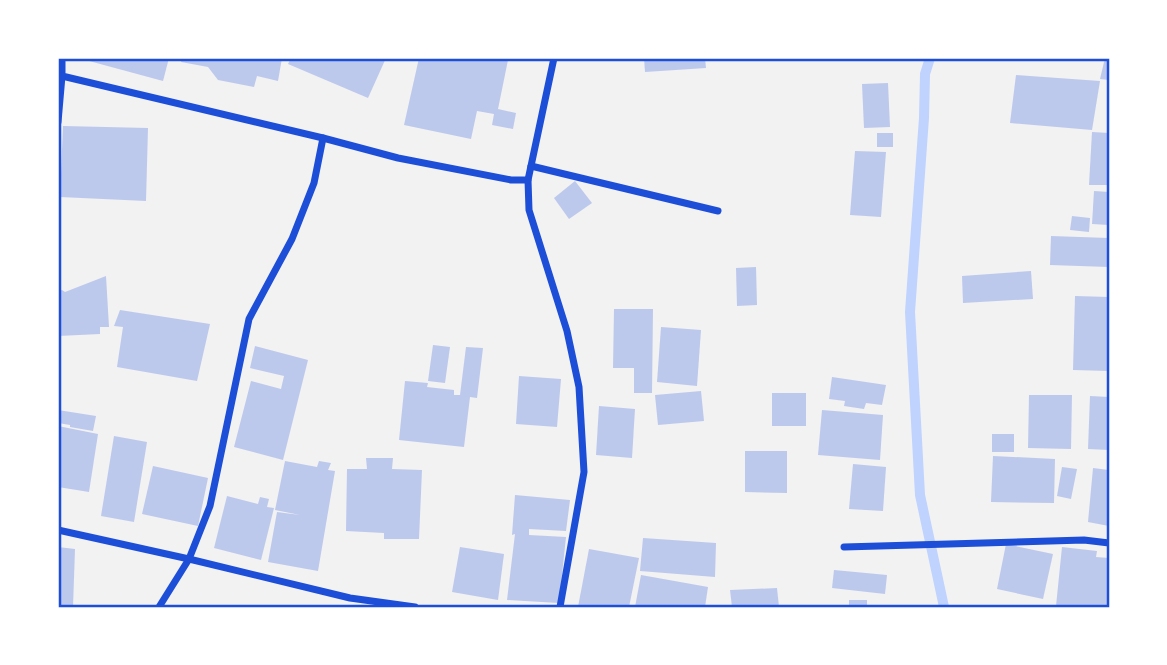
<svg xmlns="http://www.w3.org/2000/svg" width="1167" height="665" font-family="Rubik,sans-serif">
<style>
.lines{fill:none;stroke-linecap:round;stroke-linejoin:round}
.stream{stroke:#bfd3fe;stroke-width:10}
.building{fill:#bdc9ec}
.minor{stroke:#1d4ed8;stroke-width:7}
.neatline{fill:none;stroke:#1d4ed8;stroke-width:2.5}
</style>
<rect width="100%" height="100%" fill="#f2f2f2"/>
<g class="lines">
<polyline class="stream" points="930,58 925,74 924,118 910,312 920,495 944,607"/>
</g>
<g class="building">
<polygon points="78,58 169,58 163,81"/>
<polygon points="182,58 282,58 278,81 257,76 254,87 218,80 208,67 181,62"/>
<polygon points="291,58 386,58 368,98 288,64"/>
<polygon points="419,58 497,58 508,60 498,109 516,113 513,129 492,125 494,114 477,111 471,139 404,125"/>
<polygon points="644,58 705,58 706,68 645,72"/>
<polygon points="1105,58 1109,58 1109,80 1100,79"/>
<polygon points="1016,75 1100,81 1092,130 1010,123"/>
<polygon points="888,83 890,127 864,128 862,84"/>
<polygon points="63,126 148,128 146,201 60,197"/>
<polygon points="1092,132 1109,133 1109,185 1089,185"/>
<rect x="877" y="133" width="16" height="14"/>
<polygon points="855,151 886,152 881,217 850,215"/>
<polygon points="575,181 592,203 569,219 554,198"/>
<polygon points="1094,191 1109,192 1109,225 1092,224"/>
<polygon points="1072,216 1090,218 1089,232 1070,230"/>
<polygon points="1051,236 1109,238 1109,267 1050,265"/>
<polygon points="756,267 757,305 737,306 736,268"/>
<polygon points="1031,271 1033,299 963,303 962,276"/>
<polygon points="106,276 109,327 100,327 100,334 58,336 58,291 62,290 65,292"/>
<polygon points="1075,296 1109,297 1109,371 1073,370"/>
<polygon points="614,309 653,309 652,393 634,393 634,368 613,368"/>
<polygon points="120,310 210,324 197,381 117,367 123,327 114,326"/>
<polygon points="661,327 701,330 697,386 657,382"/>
<polygon points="433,345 450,347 445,383 428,381"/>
<polygon points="255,346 308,360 283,460 234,447 251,381 281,389 284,376 250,368"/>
<polygon points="466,347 483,348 477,398 470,397 464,447 399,440 405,381 428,383 427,387 454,390 454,395 460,395"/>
<polygon points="519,376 561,379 557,427 516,424"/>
<polygon points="832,377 886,385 882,405 866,403 864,409 844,406 845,401 829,399"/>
<polygon points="701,391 704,421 658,425 655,395"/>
<rect x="772" y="393" width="34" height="33"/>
<polygon points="1029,395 1072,395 1071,449 1028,448"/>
<polygon points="1090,396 1109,397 1109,450 1088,449"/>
<polygon points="599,406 635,409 632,458 596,455"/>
<polygon points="58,410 96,416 93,431 70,427 70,425 58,423"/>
<polygon points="822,410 883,415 880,460 818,455"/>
<polygon points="58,426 98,434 89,492 58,487"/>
<rect x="992" y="434" width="22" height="18"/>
<polygon points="114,436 147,442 134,522 101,516"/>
<polygon points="745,451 787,451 787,493 745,492"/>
<polygon points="993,456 1055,459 1054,503 991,502"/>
<polygon points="366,458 393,458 392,469 422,470 419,539 384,539 384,533 346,531 347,469 367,469"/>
<polygon points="285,461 317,467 319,461 331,463 328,470 335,471 318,571 268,562 277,512 300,515 275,510"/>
<polygon points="853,464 886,467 883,511 849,509"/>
<polygon points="153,466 208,478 198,526 142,514"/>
<polygon points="1062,467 1077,469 1071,499 1057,496"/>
<polygon points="1093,468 1109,470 1109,526 1088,522"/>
<polygon points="515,495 570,500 566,531 529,529 529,535 566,537 559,603 507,600 515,534 512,535"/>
<polygon points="227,496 258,504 260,497 269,499 267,507 274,508 261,560 214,548"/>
<polygon points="643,538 716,543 715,577 640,571"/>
<polygon points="1006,544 1053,554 1043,599 997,589"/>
<polygon points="58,547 75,549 73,607 58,607"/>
<polygon points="460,547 504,554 498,600 452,592"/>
<polygon points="1062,547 1097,551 1096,557 1109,558 1109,607 1056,606"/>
<polygon points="589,549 639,558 629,607 578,607"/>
<polygon points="834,570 887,575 885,594 832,588"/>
<polygon points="641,575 708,587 705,607 635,607"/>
<polygon points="777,588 779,607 732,607 730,590"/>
<rect x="849" y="600" width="18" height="7"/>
</g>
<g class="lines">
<g class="minor">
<polyline points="62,58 62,76 323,138 314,183 292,239 249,319 210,506 189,559 159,607"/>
<polyline points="58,122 62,76"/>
<polyline points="323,138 398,158 511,180 528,180 529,210 567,331 579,387 584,472 560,607"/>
<polyline points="531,166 718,211"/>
<polyline points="528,180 554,58"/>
<polyline points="58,530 189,559 350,598 415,607"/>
<polyline points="844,547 1084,540 1109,543"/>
</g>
</g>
<rect width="1167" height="665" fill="none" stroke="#ffffff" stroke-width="119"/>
<rect x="60" y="60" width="1048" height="546" class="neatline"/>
</svg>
